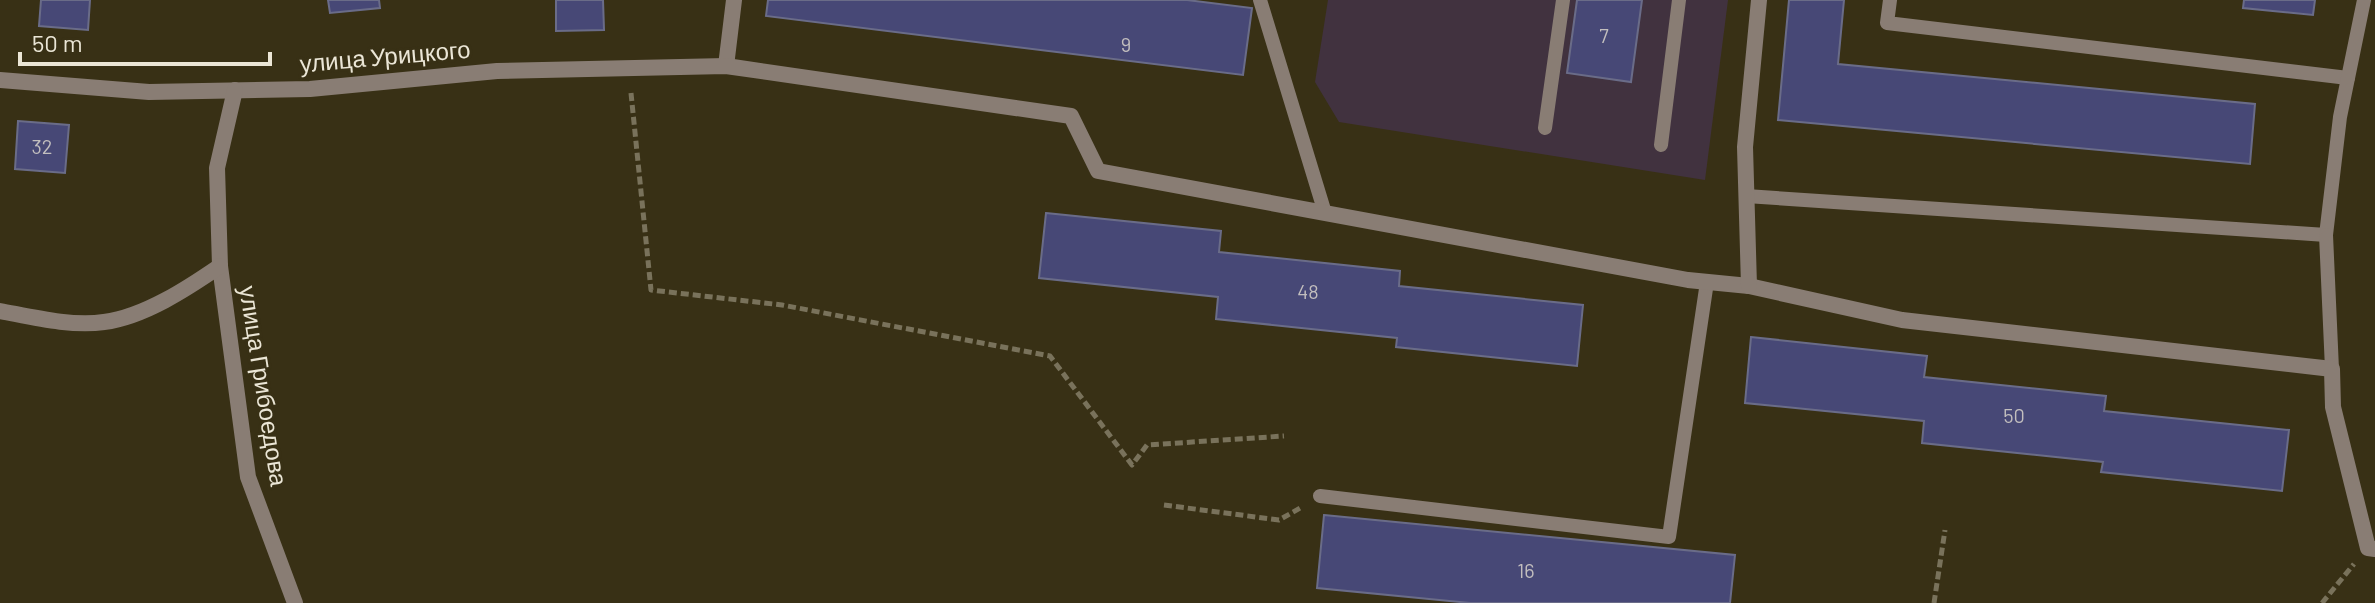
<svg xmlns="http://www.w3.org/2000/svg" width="2375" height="603" font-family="Barlow,sans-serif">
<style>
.education{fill:#41323f}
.building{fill:#474876;stroke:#6a6c88;stroke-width:2}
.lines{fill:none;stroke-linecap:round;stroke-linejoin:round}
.path{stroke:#79725b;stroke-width:5;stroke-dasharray:8 4;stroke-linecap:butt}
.service{stroke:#897d74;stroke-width:14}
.minor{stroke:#897d74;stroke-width:16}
.labels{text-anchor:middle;stroke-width:6;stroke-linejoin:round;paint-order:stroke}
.number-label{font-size:20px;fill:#c2bebe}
.street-label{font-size:24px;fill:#ebe6d6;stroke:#383015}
</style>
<rect width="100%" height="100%" fill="#383015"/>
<polygon class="education" points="1328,0 1728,0 1705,180 1339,122 1315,82"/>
<g class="building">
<polygon points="41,0 90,0 88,30 39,26"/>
<polygon points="328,0 379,0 380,8 330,13"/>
<polygon points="556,0 603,0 604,30 556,31"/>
<polygon points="768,0 1187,0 1252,8 1243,75 766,16"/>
<polygon points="1577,0 1642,0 1631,82 1567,73"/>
<polygon points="1789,0 1844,0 1838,64 2255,104 2250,164 1778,120"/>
<polygon points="2244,0 2315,0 2313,15 2243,8"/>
<polygon points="18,121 69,125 65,173 15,169"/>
<polygon points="1046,213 1221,231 1219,252 1400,271 1399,286 1583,305 1577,366 1396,347 1397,338 1216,319 1218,297 1039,278"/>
<polygon points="1751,337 1927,356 1924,377 2106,396 2104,411 2289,430 2282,491 2101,472 2103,462 1922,443 1924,421 1745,403"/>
<polygon points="1324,515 1735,555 1730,603 1470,603 1317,588"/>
</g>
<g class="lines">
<g class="path">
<polyline points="631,93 651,290 782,305 1050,356 1132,465 1147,445 1284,436"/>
<polyline points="1164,505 1279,520 1302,507"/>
<polyline points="1934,603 1945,530"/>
<polyline points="2322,603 2354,564"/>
</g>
<g class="service">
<polyline points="1260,0 1325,213"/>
<polyline points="1890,0 1887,23 2348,78"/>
<polyline points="1545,128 1563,0"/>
<polyline points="1661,145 1679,0"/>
<polyline points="1746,196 2326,235 2340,117 2364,0"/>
<polyline points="2326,235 2332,369"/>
<polyline points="1320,496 1669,537 1707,282"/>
</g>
<g class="minor">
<polyline points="726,66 734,0"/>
<polyline points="0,80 149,92 310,89 497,71 726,66 1071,116 1098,171 1688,280 1749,286 1902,320 2332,369 2333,407 2368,548 2375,549"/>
<polyline points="235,90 217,168 220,266 248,477 295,603"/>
<polyline points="1749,286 1745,147 1759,0"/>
<path d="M0 311C32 317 72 327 104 322 144 317 188 288 220 266"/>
</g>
</g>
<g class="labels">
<g class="number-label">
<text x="1604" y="43">7</text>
<text x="1126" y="52">9</text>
<text x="42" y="154">32</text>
<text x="1308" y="299">48</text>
<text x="2014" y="423">50</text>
<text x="1526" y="578">16</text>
</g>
<g class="street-label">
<text transform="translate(385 57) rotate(-5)" y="8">улица Урицкого</text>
<text transform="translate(263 386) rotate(81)" y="8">улица Грибоедова</text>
</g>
</g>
<path d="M20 52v12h250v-12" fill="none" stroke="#ebe6d6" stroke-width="4"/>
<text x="32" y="52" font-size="24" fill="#ebe6d6" stroke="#383015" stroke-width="6" paint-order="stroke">50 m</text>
</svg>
